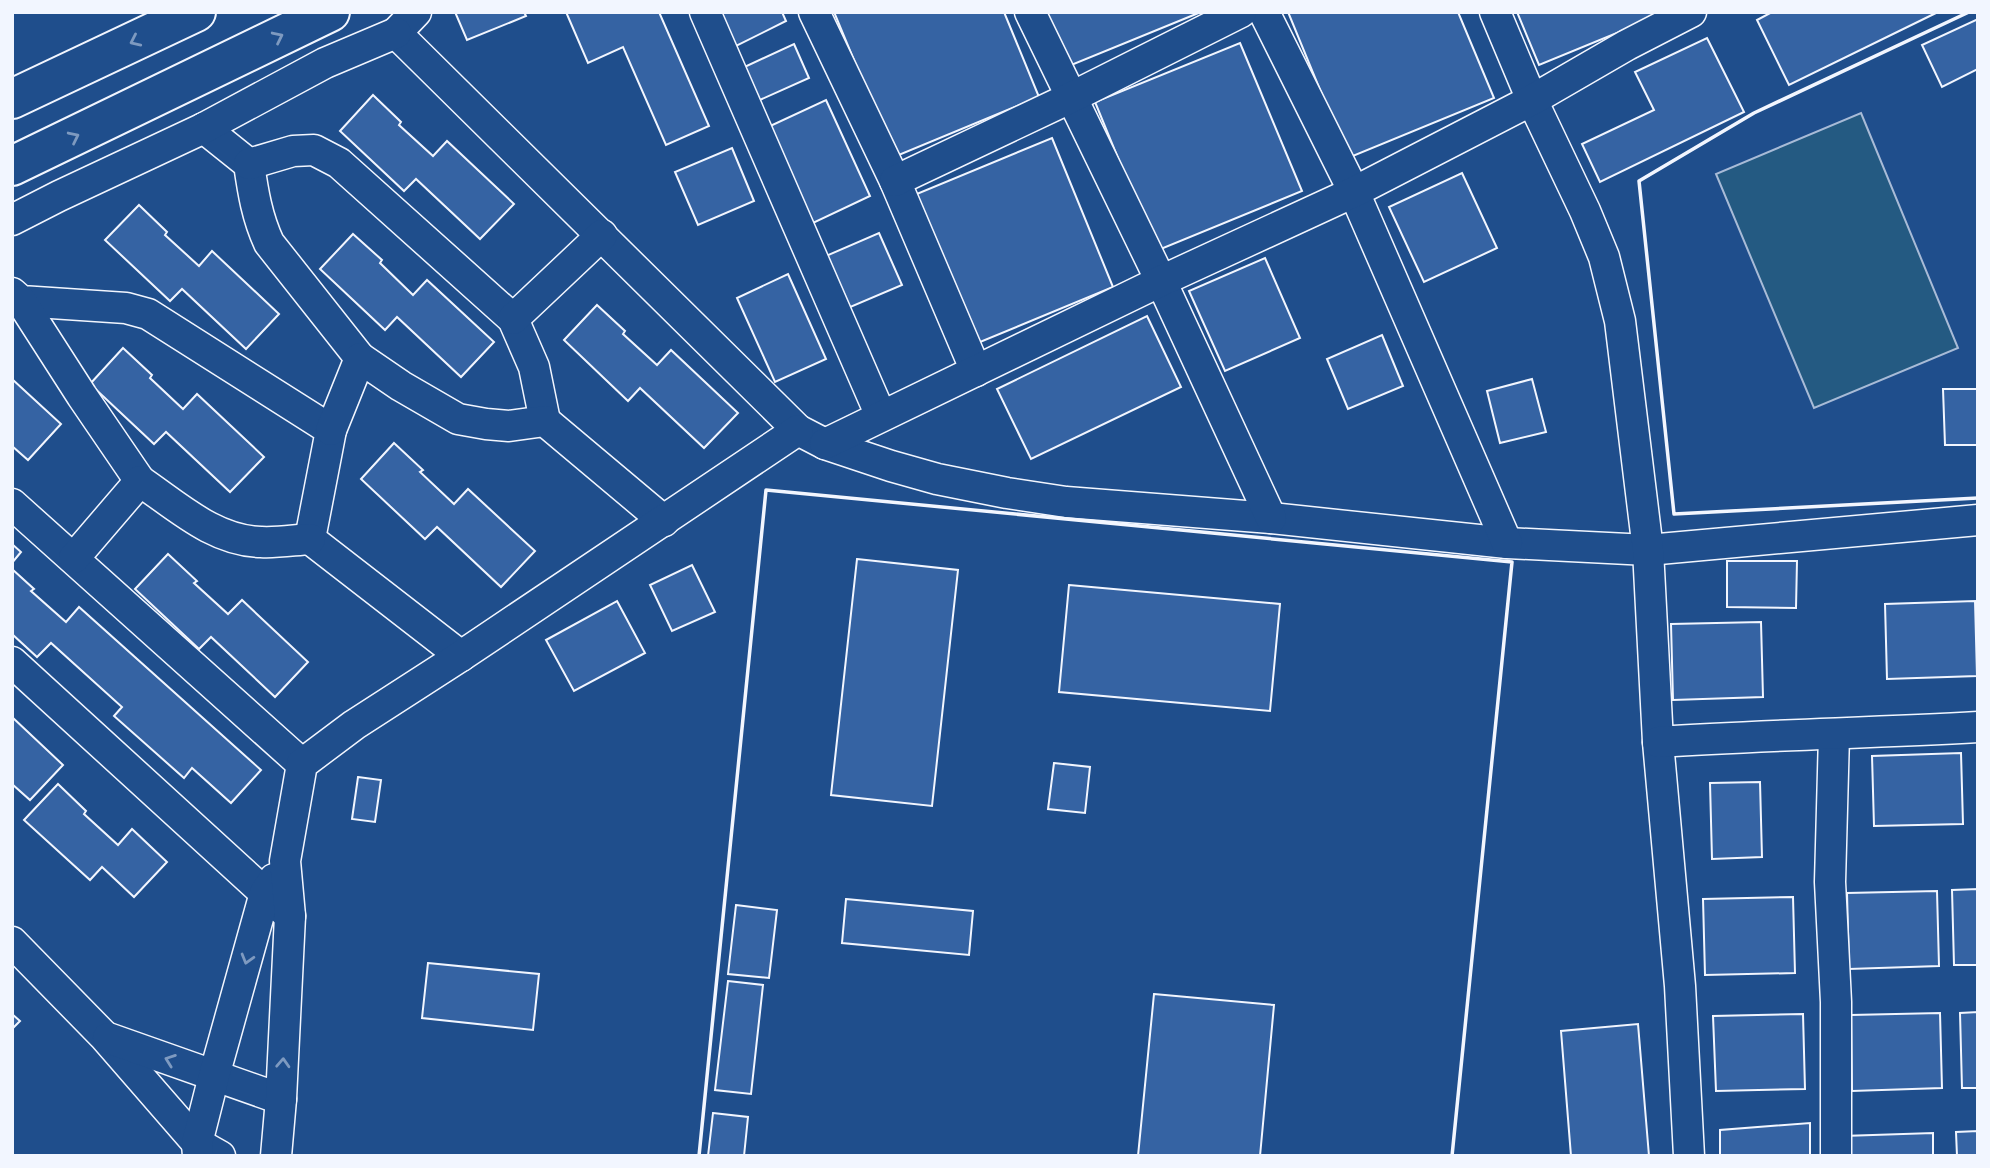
<svg xmlns="http://www.w3.org/2000/svg" width="1990" height="1168" font-family="Karla,sans-serif">
<style>
.green{fill:#245a82;stroke:#a8bbd7;stroke-width:2}
.building{fill:#3563a3;stroke:#f2f6ff;stroke-width:2}
.lines{fill:none;stroke-linecap:round;stroke-linejoin:round}
.street-casing{stroke:#f2f6ff;stroke-width:33}
.primary-casing{stroke:#f2f6ff;stroke-width:42}
.street{stroke:#1f4e8c;stroke-width:30}
.primary{stroke:#1f4e8c;stroke-width:38}
.wall{stroke:#f2f6ff;stroke-width:3.5}
.oneway{stroke:#7e9ac0}
</style>
<rect width="100%" height="100%" fill="#1f4e8c"/>
<polygon class="green" points="1861,113 1958,348 1814,408 1716,174"/>
<g class="building">
<polygon points="455,12 524,12 526,16 467,40"/>
<polygon points="566,12 659,12 709,126 666,145 623,47 588,63"/>
<polygon points="710,12 782,12 786,21 728,50"/>
<polygon points="834,12 1004,12 1039,97 894,157"/>
<polygon points="1041,12 1201,12 1064,68"/>
<polygon points="1288,12 1458,12 1494,98 1348,158"/>
<polygon points="1517,12 1668,12 1539,65"/>
<polygon points="1772,12 1938,12 1789,85 1757,20"/>
<polygon points="1978,19 1978,69 1942,87 1922,45"/>
<polygon points="1707,38 1744,112 1600,182 1582,144 1654,110 1635,72"/>
<polygon points="1240,43 1302,191 1156,251 1095,102"/>
<polygon points="794,44 809,78 753,103 738,70"/>
<polygon points="373,95 401,122 399,125 433,156 447,141 514,204 480,239 416,179 404,191 340,131"/>
<polygon points="826,100 870,196 813,223 768,127"/>
<polygon points="1052,138 1113,287 968,347 907,198"/>
<polygon points="732,148 754,201 698,225 675,172"/>
<polygon points="1462,173 1497,248 1424,282 1389,207"/>
<polygon points="139,205 167,232 165,235 199,266 212,251 279,314 246,349 182,289 170,301 105,240"/>
<polygon points="879,233 902,285 848,308 826,256"/>
<polygon points="353,234 382,260 380,263 413,295 427,280 494,342 461,377 397,317 385,330 320,269"/>
<polygon points="1265,258 1300,338 1225,371 1189,291"/>
<polygon points="788,274 826,359 775,382 737,298"/>
<polygon points="597,305 625,331 623,334 657,365 671,350 738,413 704,448 640,388 628,401 564,340"/>
<polygon points="1147,316 1181,387 1031,459 997,389"/>
<polygon points="1382,335 1403,386 1348,409 1327,359"/>
<polygon points="123,348 152,375 150,378 183,409 197,394 264,457 230,492 166,432 154,444 90,384"/>
<polygon points="12,379 61,424 28,460 12,446"/>
<polygon points="1532,379 1546,432 1500,443 1487,391"/>
<polygon points="1943,389 1978,389 1978,445 1945,445"/>
<polygon points="394,443 423,470 420,472 454,504 468,489 535,551 501,587 437,527 425,539 361,479"/>
<polygon points="12,544 21,552 12,563"/>
<polygon points="168,554 197,581 194,583 228,614 242,600 308,662 275,697 211,637 199,649 135,589"/>
<polygon points="857,559 958,570 932,806 831,795"/>
<polygon points="1727,561 1797,561 1796,608 1727,607"/>
<polygon points="692,565 715,612 672,631 650,585"/>
<polygon points="12,569 34,589 31,591 66,622 79,607 261,770 231,803 192,768 184,778 114,716 122,707 51,643 37,657 12,634"/>
<polygon points="1069,585 1280,604 1270,711 1059,692"/>
<polygon points="617,601 645,653 574,691 546,640"/>
<polygon points="1975,601 1977,676 1887,679 1885,604"/>
<polygon points="1761,622 1763,697 1673,700 1671,624"/>
<polygon points="12,717 63,765 30,800 12,784"/>
<polygon points="1961,753 1963,824 1874,826 1872,756"/>
<polygon points="1054,763 1090,767 1085,813 1048,809"/>
<polygon points="358,777 381,780 375,822 352,819"/>
<polygon points="1760,782 1762,857 1712,859 1710,783"/>
<polygon points="58,784 86,811 84,814 118,845 132,829 167,862 134,897 102,867 90,880 24,820"/>
<polygon points="1978,889 1978,965 1954,965 1952,890"/>
<polygon points="1937,891 1939,966 1849,969 1847,893"/>
<polygon points="1793,897 1795,973 1705,975 1703,899"/>
<polygon points="846,899 973,911 969,955 842,943"/>
<polygon points="736,905 777,910 769,978 728,974"/>
<polygon points="428,963 539,974 533,1030 422,1018"/>
<polygon points="728,981 763,985 751,1094 715,1090"/>
<polygon points="1154,994 1274,1005 1260,1156 1138,1156"/>
<polygon points="1978,1012 1978,1088 1962,1088 1960,1013"/>
<polygon points="1940,1013 1942,1088 1852,1091 1851,1015"/>
<polygon points="12,1014 20,1021 12,1029"/>
<polygon points="1803,1014 1805,1089 1716,1091 1713,1016"/>
<polygon points="1638,1024 1649,1156 1571,1156 1561,1031"/>
<polygon points="713,1113 748,1117 744,1156 708,1156"/>
<polygon points="1810,1123 1810,1156 1720,1156 1720,1130"/>
<polygon points="1978,1131 1978,1156 1957,1156 1956,1132"/>
<polygon points="1933,1133 1933,1156 1844,1156 1843,1136"/>
</g>
<g class="lines">
<g class="street-casing">
<g id="street">
<polyline points="416,12 396,33 798,430 825,444 891,466 937,479 1007,493 1066,502 1271,518 1507,543 1648,550 1978,520"/>
<polyline points="705,12 881,416"/>
<polyline points="814,12 895,181 976,371"/>
<polyline points="1030,12 1161,281 1271,518"/>
<polyline points="1264,12 1354,192 1507,543"/>
<polyline points="1495,12 1532,100 1585,211 1604,257 1620,321 1648,550 1658,742 1680,986 1689,1156"/>
<path d="M204 128 249 164C253 192 257 217 269 243L360 358"/>
<polyline points="249,164 293,151 314,150 339,163 513,319 534,367 545,421"/>
<polyline points="895,181 1070,98 1241,12"/>
<polyline points="12,220 59,196 204,128 325,63 396,33"/>
<polyline points="12,293 21,301 126,308 148,314 331,430 310,539 461,656"/>
<polyline points="21,301 82,396 140,481"/>
<polyline points="513,319 602,235"/>
<polyline points="331,430 360,358 401,386 458,419 486,424 509,426 545,421 664,521"/>
<polyline points="825,444 1161,281 1354,192 1532,100 1627,45 1691,12"/>
<polyline points="12,504 302,764"/>
<path d="M74 558 140 481C177 506 214 541 261 542 277 543 294 540 310 539"/>
<polyline points="12,662 290,916"/>
<polyline points="1834,735 1830,882 1836,1002 1836,1156"/>
<path d="M1658 742C1764 735 1871 733 1978 727"/>
<polyline points="12,942 104,1036 197,1143 220,1156"/>
<polyline points="108,1038 281,1099"/>
<polyline points="198,1156 197,1143 214,1076 265,893 274,879"/>
<polyline points="276,1156 281,1099 290,916 285,861 302,764 354,725 461,656 798,430"/>
</g>
</g>
<g class="primary-casing">
<g id="primary">
<polyline points="12,99 196,12"/>
<polyline points="12,166 330,12"/>
</g>
</g>
<use href="#street" class="street"/>
<use href="#primary" class="primary"/>
<g class="wall">
<polyline points="1969,12 1754,113 1639,181 1674,514 1978,498"/>
<polyline points="699,1156 766,490 1512,562 1452,1156"/>
</g>
</g>
<defs><path id="oneway-chevron" d="M-2-3.5L2.5 0L-2 3.5" fill="none" stroke-width="1.6" stroke-linecap="round" stroke-linejoin="round" transform="scale(1.75)"/></defs>
<g class="oneway">
<use href="#oneway-chevron" transform="translate(278 37) rotate(-26)"/>
<use href="#oneway-chevron" transform="translate(135 41) rotate(155)"/>
<use href="#oneway-chevron" transform="translate(74 137) rotate(-26)"/>
<use href="#oneway-chevron" transform="translate(247 959) rotate(106)"/>
<use href="#oneway-chevron" transform="translate(170 1060) rotate(-160)"/>
<use href="#oneway-chevron" transform="translate(283 1063) rotate(-87)"/>
</g>
<rect width="1990" height="1168" fill="none" stroke="#f2f6ff" stroke-width="28"/>
</svg>
